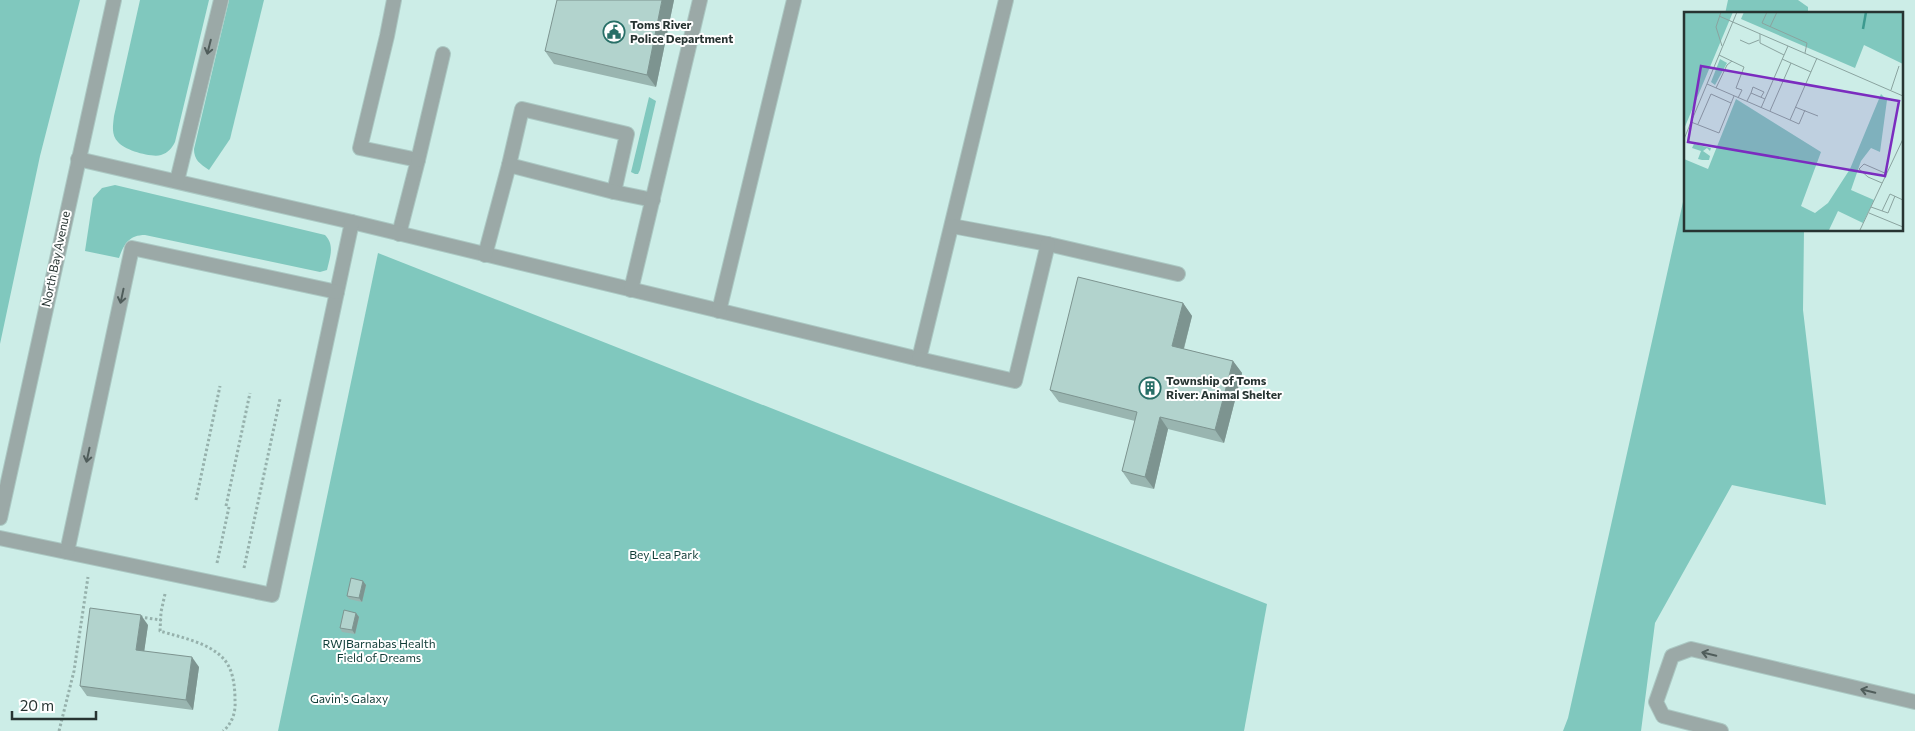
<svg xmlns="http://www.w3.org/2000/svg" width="1915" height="731" font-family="Commissioner,sans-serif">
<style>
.green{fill:#80c8be}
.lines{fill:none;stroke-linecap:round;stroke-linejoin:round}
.service-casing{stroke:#abc8c3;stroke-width:16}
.tertiary-casing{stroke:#abc8c3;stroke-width:16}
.path{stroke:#96b1ac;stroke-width:3;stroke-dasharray:2.5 2.5;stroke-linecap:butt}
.service{stroke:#9ba9a7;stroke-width:14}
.tertiary{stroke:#9ba9a7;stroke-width:14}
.wall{fill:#99b5b0}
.shaded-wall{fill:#7d9490}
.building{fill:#b2d3cd;stroke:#7d9490}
.oneway{stroke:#505d5b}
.labels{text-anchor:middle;stroke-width:4;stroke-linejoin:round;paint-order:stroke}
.poi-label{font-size:12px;font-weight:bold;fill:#273432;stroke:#fff;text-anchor:start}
.street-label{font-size:12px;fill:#273432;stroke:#fff}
.park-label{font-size:12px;fill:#103c37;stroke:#fff}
.inset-river{fill:none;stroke:#3c9a8f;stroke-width:2.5}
.inset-road{fill:none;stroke:#8aa39f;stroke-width:1}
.view{fill:#7b2cbf;fill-opacity:0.15;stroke:#7b2cbf;stroke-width:2.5}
.inset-edge{fill:none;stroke:#273432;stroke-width:2.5}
</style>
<rect width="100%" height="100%" fill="#ccede7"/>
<g class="green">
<polygon points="0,0 80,0 40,156 0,344"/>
<path d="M140 0H209L175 142C172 148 168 153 161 155 152 158 124 150 118 142 111 135 113 125 114 116Z"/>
<path d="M229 0H264L230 139 209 170C200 164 194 160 194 149Z"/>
<polygon points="1728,0 1798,0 1808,7 1808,14 1725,14"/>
<polygon points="649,97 656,101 640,170 638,174 635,174 631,172 632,168"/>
<path d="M115 185 325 235C335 245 330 257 327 270L320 272 145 235C129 235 124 244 119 258L85 251 93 198 102 188Z"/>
<polygon points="1685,193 1685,230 1804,230 1803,310 1826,505 1732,485 1655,623 1641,731 1563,731 1568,718"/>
<polygon points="378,253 1267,604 1244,731 278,731"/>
</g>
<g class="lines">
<g class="service-casing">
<g id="service">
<polyline points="394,0 387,36 360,148 418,160 399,234"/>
<polyline points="78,159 352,222 919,359 1006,0"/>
<polyline points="418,160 443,54"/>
<polyline points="509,165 522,109 627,134 614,192"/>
<polyline points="177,181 221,0"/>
<polyline points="952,226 1048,244 1178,274"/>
<polyline points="485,255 509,165 614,192 653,200"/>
<polyline points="631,290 700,0"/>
<polyline points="719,311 794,0"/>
<polyline points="919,359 1015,381 1048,244"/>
<polyline points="0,538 272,595 352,222"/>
<polyline points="67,552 132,248 337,292"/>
<polyline points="1721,731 1663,716 1656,702 1672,656 1691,649 1915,702"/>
</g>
</g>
<g class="tertiary-casing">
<polyline id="tertiary" points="0,518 114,0"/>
</g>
<g class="path">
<polyline points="196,500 220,386"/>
<polyline points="226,506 250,393"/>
<polyline points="217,563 229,507"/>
<polyline points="244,568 280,399"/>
<path d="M165 594 161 612 160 631C182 638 220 644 230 669 234 678 235 691 235 700 236 712 232 724 223 731"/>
<polyline points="140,617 161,620"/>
<polyline points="59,731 74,671 88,577"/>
</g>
<use href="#service" class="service"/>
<use href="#tertiary" class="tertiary"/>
</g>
<g class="wall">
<polygon points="674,0 656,87 554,64 545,51"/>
<polygon points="1183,303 1192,316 1184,349 1233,361 1242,373 1224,443 1168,429 1154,489 1131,484 1122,471 1135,421 1059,402 1050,390"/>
<polygon points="366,585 362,602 349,599 347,596"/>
<polygon points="356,613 359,617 355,634 342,632 340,628"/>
<polygon points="148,625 144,651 199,667 193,710 87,696 80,686"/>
</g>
<g class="shaded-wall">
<polygon points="662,0 674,0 656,87 647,75"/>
<polygon points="1183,303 1192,316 1181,359 1172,346"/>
<polygon points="1233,361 1242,373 1224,443 1215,430"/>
<polygon points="1160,417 1168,429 1154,489 1145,477"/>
<polygon points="363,581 366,585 362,602 359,598"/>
<polygon points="356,613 359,617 355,634 352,630"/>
<polygon points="141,615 148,625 143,660 136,650"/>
<polygon points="192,657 199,667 193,710 186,700"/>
</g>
<g class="building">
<polygon points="557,0 662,0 647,75 545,51"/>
<polygon points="1078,277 1183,303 1172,346 1233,361 1215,430 1160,417 1145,477 1122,471 1137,412 1050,390"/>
<polygon points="351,578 363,581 359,598 347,596"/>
<polygon points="90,608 141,615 136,650 192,657 186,700 80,686"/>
<polygon points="344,610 356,613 352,630 340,628"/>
</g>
<defs><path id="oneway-shaft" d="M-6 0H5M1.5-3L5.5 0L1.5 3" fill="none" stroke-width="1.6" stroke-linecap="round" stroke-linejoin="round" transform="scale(1.25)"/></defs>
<g class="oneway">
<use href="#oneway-shaft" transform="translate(209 47) rotate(104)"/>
<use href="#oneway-shaft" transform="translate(122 296) rotate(102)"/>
<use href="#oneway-shaft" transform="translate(88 455) rotate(102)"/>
<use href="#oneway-shaft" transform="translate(1709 654) rotate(-167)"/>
<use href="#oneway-shaft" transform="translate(1868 691) rotate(-167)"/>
</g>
<defs>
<g id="civic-ring" transform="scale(1.125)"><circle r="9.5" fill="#fff" stroke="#286f67" stroke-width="1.5"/><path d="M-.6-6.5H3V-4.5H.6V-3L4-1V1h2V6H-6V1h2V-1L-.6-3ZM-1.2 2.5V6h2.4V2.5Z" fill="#286f67"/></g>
<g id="building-ring" transform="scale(1.125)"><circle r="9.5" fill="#fff" stroke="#286f67" stroke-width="1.5"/><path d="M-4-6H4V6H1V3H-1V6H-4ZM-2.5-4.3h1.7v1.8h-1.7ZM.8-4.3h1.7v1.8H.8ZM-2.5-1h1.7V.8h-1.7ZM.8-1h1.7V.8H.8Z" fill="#286f67"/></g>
</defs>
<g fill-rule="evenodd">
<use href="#civic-ring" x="614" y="32"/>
<use href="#building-ring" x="1150" y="388"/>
</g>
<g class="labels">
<g class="poi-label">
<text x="630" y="29">Toms River<tspan x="630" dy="14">Police Department</tspan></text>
<text x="1166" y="385">Township of Toms<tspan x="1166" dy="14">River: Animal Shelter</tspan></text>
</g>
<g class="street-label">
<text transform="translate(56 259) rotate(-78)" y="4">North Bay Avenue</text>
</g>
<g class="park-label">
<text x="664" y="559">Bey Lea Park</text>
<text x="379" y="648">RWJBarnabas Health<tspan x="379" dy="14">Field of Dreams</tspan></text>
<text x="349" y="703">Gavin's Galaxy</text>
</g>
</g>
<g transform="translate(1684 12)">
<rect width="219" height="219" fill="#ccede7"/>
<path d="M0 0H49L0 117ZM60 0H219V52L180 33 171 56 57 7ZM36 47 43 51 31 73 27 70ZM197 82 203 88 196 140 187 136 177 149 167 178 190 188 179 211 154 199 145 218H0V147L24 157 52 87 137 140 117 194 131 201 144 191 166 157ZM10 132 27 136 26 139 23 136 19 139 26 144 25 148H18L20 140 18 148 14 147 17 139 8 136Z" fill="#80c8be"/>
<path class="inset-river" d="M179 17 182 0"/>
<path class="inset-road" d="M37 0 32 15 38 34M83 0 78 11 123 31 121 41M35 4 219 84M86 15 93 0M76 22V31L100 43M56 28 65 32 75 28M35 43 60 55 52 76 58 78 54 86M98 47 127 60M23 72 106 108 133 46M32 76 43 53 48 49M207 78 215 54M67 81 69 75 80 80 77 85M63 89 67 81 81 87M111 95 134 104M77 96 104 34M86 99 107 51M106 108 115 112 121 98M7 110 35 121 50 84M14 112 27 82 47 91M0 127 53 0M198 171 184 165 175 157 180 152 203 162M187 195 204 201 211 184M198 199 206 182 219 188M185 201 219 215M176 218 219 127"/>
<path class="view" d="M17 54 215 89 201 164 4 130Z"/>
<rect width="219" height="219" class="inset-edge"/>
</g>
<path d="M12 711v8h84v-8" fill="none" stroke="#273432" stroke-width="2.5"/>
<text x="20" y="711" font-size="15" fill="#273432" stroke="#ffffff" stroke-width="4" paint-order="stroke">20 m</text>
</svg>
